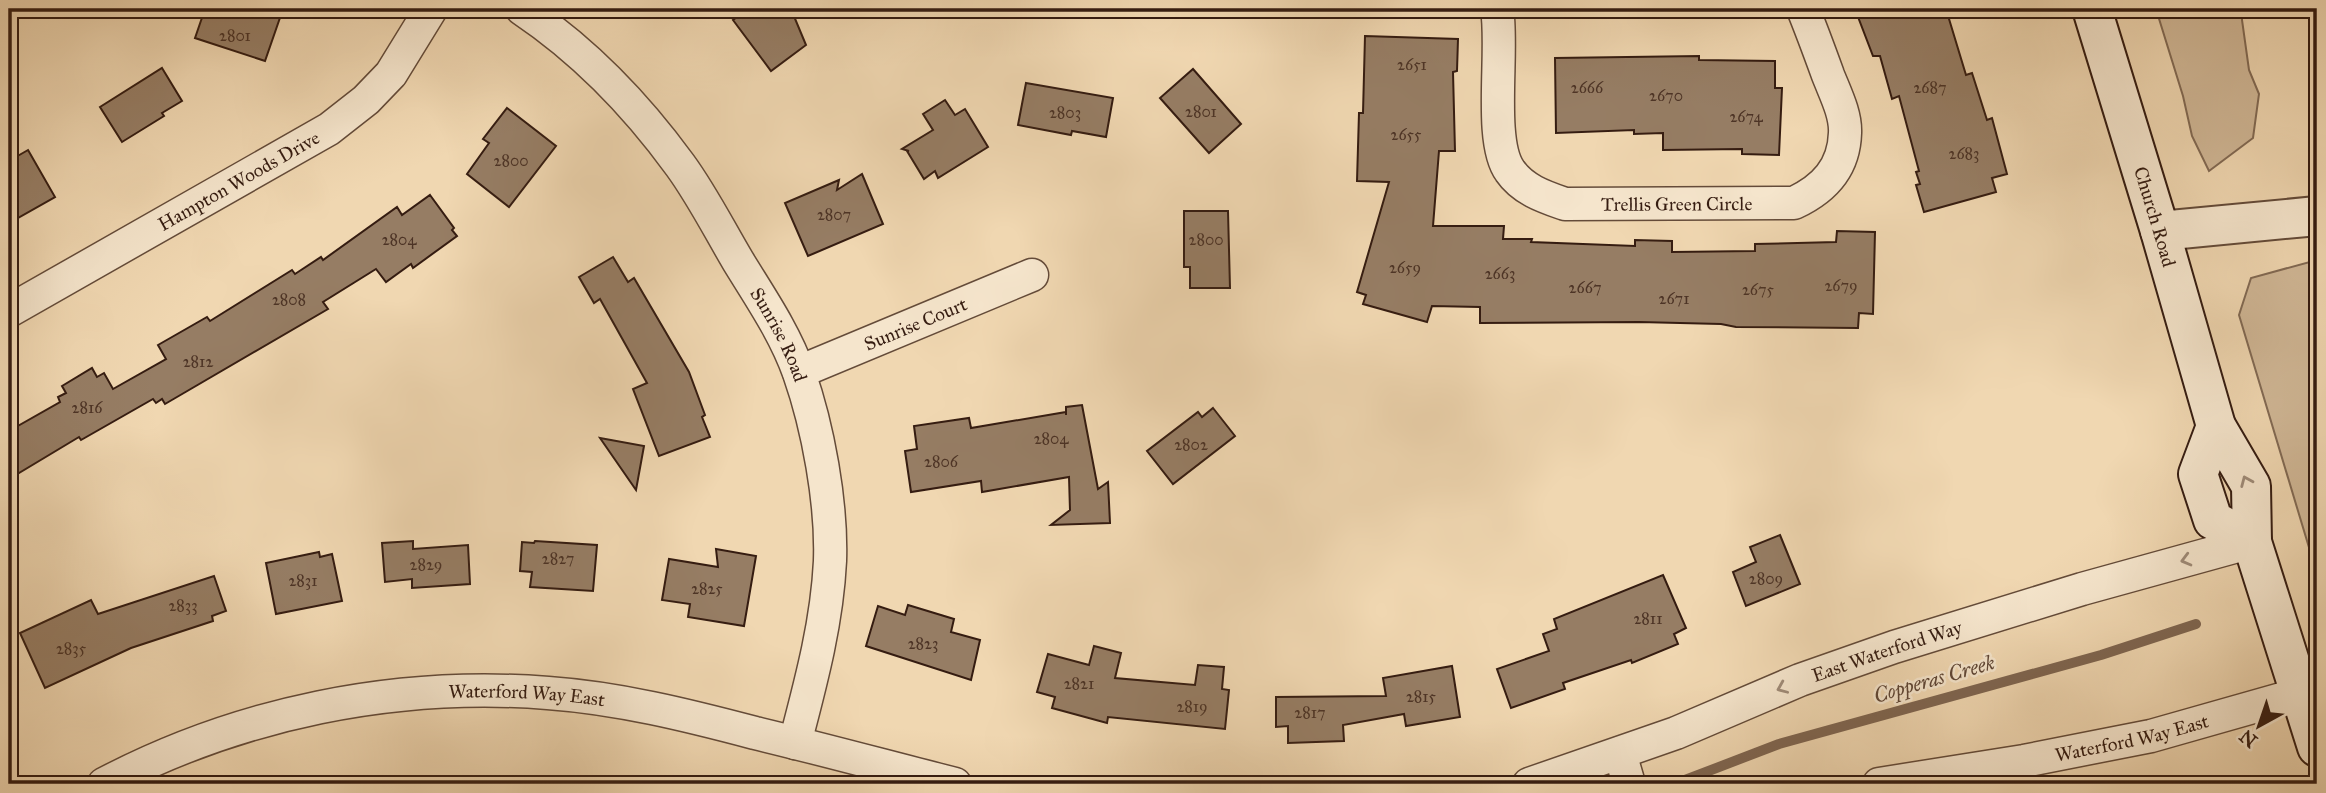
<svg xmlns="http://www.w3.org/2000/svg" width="2326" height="793" font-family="'IM FELL Great Primer',serif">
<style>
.green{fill:#d0b796;stroke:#826a54;stroke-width:2}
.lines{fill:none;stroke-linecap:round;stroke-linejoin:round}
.stream{stroke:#7f6651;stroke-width:10}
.building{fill:#967d64;stroke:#351c11;stroke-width:2}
.minor-casing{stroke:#644b39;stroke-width:35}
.tertiary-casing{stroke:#644b39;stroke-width:42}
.secondary-casing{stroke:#351c11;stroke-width:42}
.minor{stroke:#f5e5cc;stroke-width:32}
.tertiary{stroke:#f5e5cc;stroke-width:38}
.secondary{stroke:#f5e5cc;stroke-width:38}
.oneway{stroke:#9f8b78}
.labels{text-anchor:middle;stroke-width:5;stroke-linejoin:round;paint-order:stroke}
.number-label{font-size:16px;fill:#4d3426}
.street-label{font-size:19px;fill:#351c11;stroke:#f5e5cc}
.water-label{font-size:21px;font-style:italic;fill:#604736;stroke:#f5e5cc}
</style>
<rect width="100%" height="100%" fill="#f0d7b1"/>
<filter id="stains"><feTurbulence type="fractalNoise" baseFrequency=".00286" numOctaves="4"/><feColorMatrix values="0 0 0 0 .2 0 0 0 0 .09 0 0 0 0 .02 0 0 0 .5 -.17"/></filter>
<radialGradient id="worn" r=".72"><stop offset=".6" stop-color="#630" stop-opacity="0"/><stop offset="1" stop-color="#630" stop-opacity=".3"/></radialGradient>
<g class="green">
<polygon points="2156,9 2243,9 2242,20 2249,70 2259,94 2253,138 2209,171 2192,136 2183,96"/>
<polygon points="2317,260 2317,356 2309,382 2317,432 2317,574 2239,315 2251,278"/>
</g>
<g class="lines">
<polyline class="stream" points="1685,780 1779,744 2101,655 2196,624"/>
</g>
<g class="building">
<polygon points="205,9 283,9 265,61 195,38"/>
<polygon points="748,9 791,9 806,45 771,71 733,20"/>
<polygon points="1855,9 1946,9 1966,75 1972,73 1987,120 1992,118 2007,174 1992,178 1996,192 1924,212 1916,185 1920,184 1916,172 1919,171 1899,96 1892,99 1880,56 1873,56"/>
<polygon points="1365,36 1458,39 1457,71 1453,72 1455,151 1439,151 1433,226 1504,226 1503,239 1532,239 1531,242 1635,246 1635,240 1672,241 1672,252 1755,251 1755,244 1836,242 1837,231 1875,232 1873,314 1859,313 1858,328 1736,327 1721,324 1639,322 1480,323 1480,307 1432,306 1427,322 1363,304 1366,295 1357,292 1389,182 1357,181 1359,113 1363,113"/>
<polygon points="1699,56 1699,60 1775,61 1775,88 1782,88 1779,155 1742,154 1742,149 1663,150 1663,133 1634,134 1634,130 1556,133 1555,58"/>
<polygon points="162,68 182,101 162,113 164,116 122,142 100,107"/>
<polygon points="1193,69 1241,124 1209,153 1160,98"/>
<polygon points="1026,83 1113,98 1106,137 1072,131 1071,135 1018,125"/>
<polygon points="945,100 955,115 965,109 988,147 938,178 935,171 924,179 907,151 909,151 902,149 933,130 923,114"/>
<polygon points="507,108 556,146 509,207 467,174 489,143 483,139"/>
<polygon points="28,150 55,197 9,223 9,161"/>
<polygon points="862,174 883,224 808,256 785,203 839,180 837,190"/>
<polygon points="430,195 454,228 452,230 457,236 413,268 411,264 386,282 376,269 323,302 328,309 165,404 162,399 156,403 153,399 81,440 79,437 9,479 9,431 60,402 58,397 66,393 62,386 92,368 97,377 104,373 113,389 166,359 158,345 207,317 210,321 292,270 295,274 321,257 323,260 397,207 402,215"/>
<polygon points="1184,211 1228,211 1230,288 1190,288 1190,267 1184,267"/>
<polygon points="613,257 628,282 634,278 689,372 705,415 702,417 710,437 659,456 633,389 647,383 600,299 594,303 579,277"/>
<polygon points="1082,405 1098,489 1108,482 1110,523 1051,525 1070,510 1069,477 982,492 981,481 911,492 905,451 917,449 914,426 969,418 971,428 1066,412 1066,415 1066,407"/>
<polygon points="1213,408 1235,436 1173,484 1147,451 1198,412 1202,417"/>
<polygon points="600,438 644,446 636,490"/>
<polygon points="1780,535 1800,584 1746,606 1733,572 1756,562 1750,547"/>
<polygon points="413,541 413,549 468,545 470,584 412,588 412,579 385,582 382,543"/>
<polygon points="535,541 597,545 593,591 530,587 532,572 520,571 522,542 534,543"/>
<polygon points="716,549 756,556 744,626 688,617 690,604 662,600 669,559 718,567"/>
<polygon points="319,552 320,557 332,554 342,601 276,614 266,563"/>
<polygon points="1663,575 1686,628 1674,634 1678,644 1632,663 1631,660 1563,683 1565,689 1511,708 1497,669 1549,651 1543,634 1557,629 1554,619"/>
<polygon points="214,576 226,611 212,616 213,621 131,648 45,688 20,633 91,600 98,614"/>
<polygon points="908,605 954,619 951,632 980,640 971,680 866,646 878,606 905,615"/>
<polygon points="1094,646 1121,653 1115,678 1195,685 1198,665 1224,667 1222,689 1229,690 1225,729 1108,717 1107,723 1052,708 1055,697 1037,692 1048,654 1089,665"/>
<polygon points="1452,666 1460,717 1406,726 1404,714 1343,725 1344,741 1288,743 1288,726 1276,727 1276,697 1386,696 1383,678"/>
</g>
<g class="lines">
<g class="minor-casing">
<g id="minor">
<path id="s1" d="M522 9C583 50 637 106 680 165 702 195 719 229 738 261 760 297 785 333 799 373 818 427 832 503 830 561 827 623 811 682 795 743"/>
<path id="s2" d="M1497 9C1504 50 1488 141 1510 171 1523 190 1545 197 1565 204L1794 203C1824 189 1844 168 1845 133 1846 114 1835 93 1828 75 1820 53 1812 31 1803 9"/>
<path id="s3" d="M9 311 329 129 366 100 391 74 431 9"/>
<path id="s4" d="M799 372 1032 275"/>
<polyline points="1620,753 1629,784"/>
<path id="s5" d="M104 784C239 713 395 681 548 693 618 698 687 715 755 733 822 749 888 767 955 784"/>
<path id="s6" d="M1529 784 1676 733 1800 680 1894 647 2082 589 2252 542"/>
<path id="s7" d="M1879 784 2024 761 2151 736 2299 694"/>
</g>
</g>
<g class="tertiary-casing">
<polyline id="tertiary" points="2160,231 2317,216"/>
</g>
<g class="secondary-casing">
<g id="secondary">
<path id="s8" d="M2092 9 2160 231 2216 426 2251 486 2252 542 2317 747"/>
<polyline points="2216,426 2198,474 2213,520 2252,542"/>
</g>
</g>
<use href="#minor" class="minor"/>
<use href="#tertiary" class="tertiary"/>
<use href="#secondary" class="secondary"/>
</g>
<defs><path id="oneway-chevron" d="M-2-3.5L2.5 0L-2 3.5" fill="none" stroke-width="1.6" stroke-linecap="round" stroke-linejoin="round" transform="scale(1.75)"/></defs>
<g class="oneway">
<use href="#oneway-chevron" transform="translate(2246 481) rotate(-113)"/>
<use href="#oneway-chevron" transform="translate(2186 560) rotate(165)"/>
<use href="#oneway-chevron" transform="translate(1782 688) rotate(157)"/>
</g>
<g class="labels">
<g class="number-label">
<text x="235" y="41">2801</text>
<text x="1412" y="70">2651</text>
<text x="1587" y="93">2666</text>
<text x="1930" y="93">2687</text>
<text x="1666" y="101">2670</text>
<text x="1201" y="117">2801</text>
<text x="1065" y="118">2803</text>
<text x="1746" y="122">2674</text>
<text x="1406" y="140">2655</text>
<text x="1964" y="159">2683</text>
<text x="511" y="166">2800</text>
<text x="834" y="220">2807</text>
<text x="399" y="245">2804</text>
<text x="1206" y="245">2800</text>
<text x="1405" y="273">2659</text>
<text x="1500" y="279">2663</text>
<text x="1841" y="291">2679</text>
<text x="1585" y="293">2667</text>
<text x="1758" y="295">2675</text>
<text x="1674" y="304">2671</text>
<text x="289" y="305">2808</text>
<text x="198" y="367">2812</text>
<text x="87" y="413">2816</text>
<text x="1051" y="444">2804</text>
<text x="1191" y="450">2802</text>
<text x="941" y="467">2806</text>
<text x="558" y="564">2827</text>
<text x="426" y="570">2829</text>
<text x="1766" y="584">2809</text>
<text x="303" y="586">2831</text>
<text x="707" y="594">2825</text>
<text x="183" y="611">2833</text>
<text x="1648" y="624">2811</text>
<text x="923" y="649">2823</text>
<text x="71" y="654">2835</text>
<text x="1079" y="689">2821</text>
<text x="1421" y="702">2815</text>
<text x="1192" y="712">2819</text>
<text x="1310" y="718">2817</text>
</g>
<g class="street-label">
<text dy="7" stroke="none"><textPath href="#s3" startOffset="264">Hampton Woods Drive</textPath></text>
<text dy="7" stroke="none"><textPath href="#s2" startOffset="341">Trellis Green Circle</textPath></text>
<text dy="7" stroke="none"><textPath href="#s8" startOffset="217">Church Road</textPath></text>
<text dy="7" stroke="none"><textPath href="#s4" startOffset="126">Sunrise Court</textPath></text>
<text dy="7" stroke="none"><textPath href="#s1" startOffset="420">Sunrise Road</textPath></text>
<text dy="7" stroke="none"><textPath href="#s6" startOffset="382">East Waterford Way</textPath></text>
<text dy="7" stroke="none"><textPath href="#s5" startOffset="438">Waterford Way East</textPath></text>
<text dy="7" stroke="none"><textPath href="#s7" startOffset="257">Waterford Way East</textPath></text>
</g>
<g class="water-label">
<text transform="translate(1934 679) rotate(-16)" y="7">Copperas Creek</text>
</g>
</g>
<rect width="2326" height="793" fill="none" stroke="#f0d7b1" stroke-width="35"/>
<rect x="10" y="10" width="2305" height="772" fill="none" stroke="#351c11" stroke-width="3.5"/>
<rect x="18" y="18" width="2291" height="758" fill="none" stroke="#351c11" stroke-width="2"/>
<g transform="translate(2259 726) rotate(220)" stroke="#f5e5cc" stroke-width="5" paint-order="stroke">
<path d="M0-5L12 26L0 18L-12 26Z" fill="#351c11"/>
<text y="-10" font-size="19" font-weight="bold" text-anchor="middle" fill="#351c11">N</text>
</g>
<rect width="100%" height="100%" filter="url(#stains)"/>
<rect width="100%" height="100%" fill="url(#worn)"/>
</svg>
